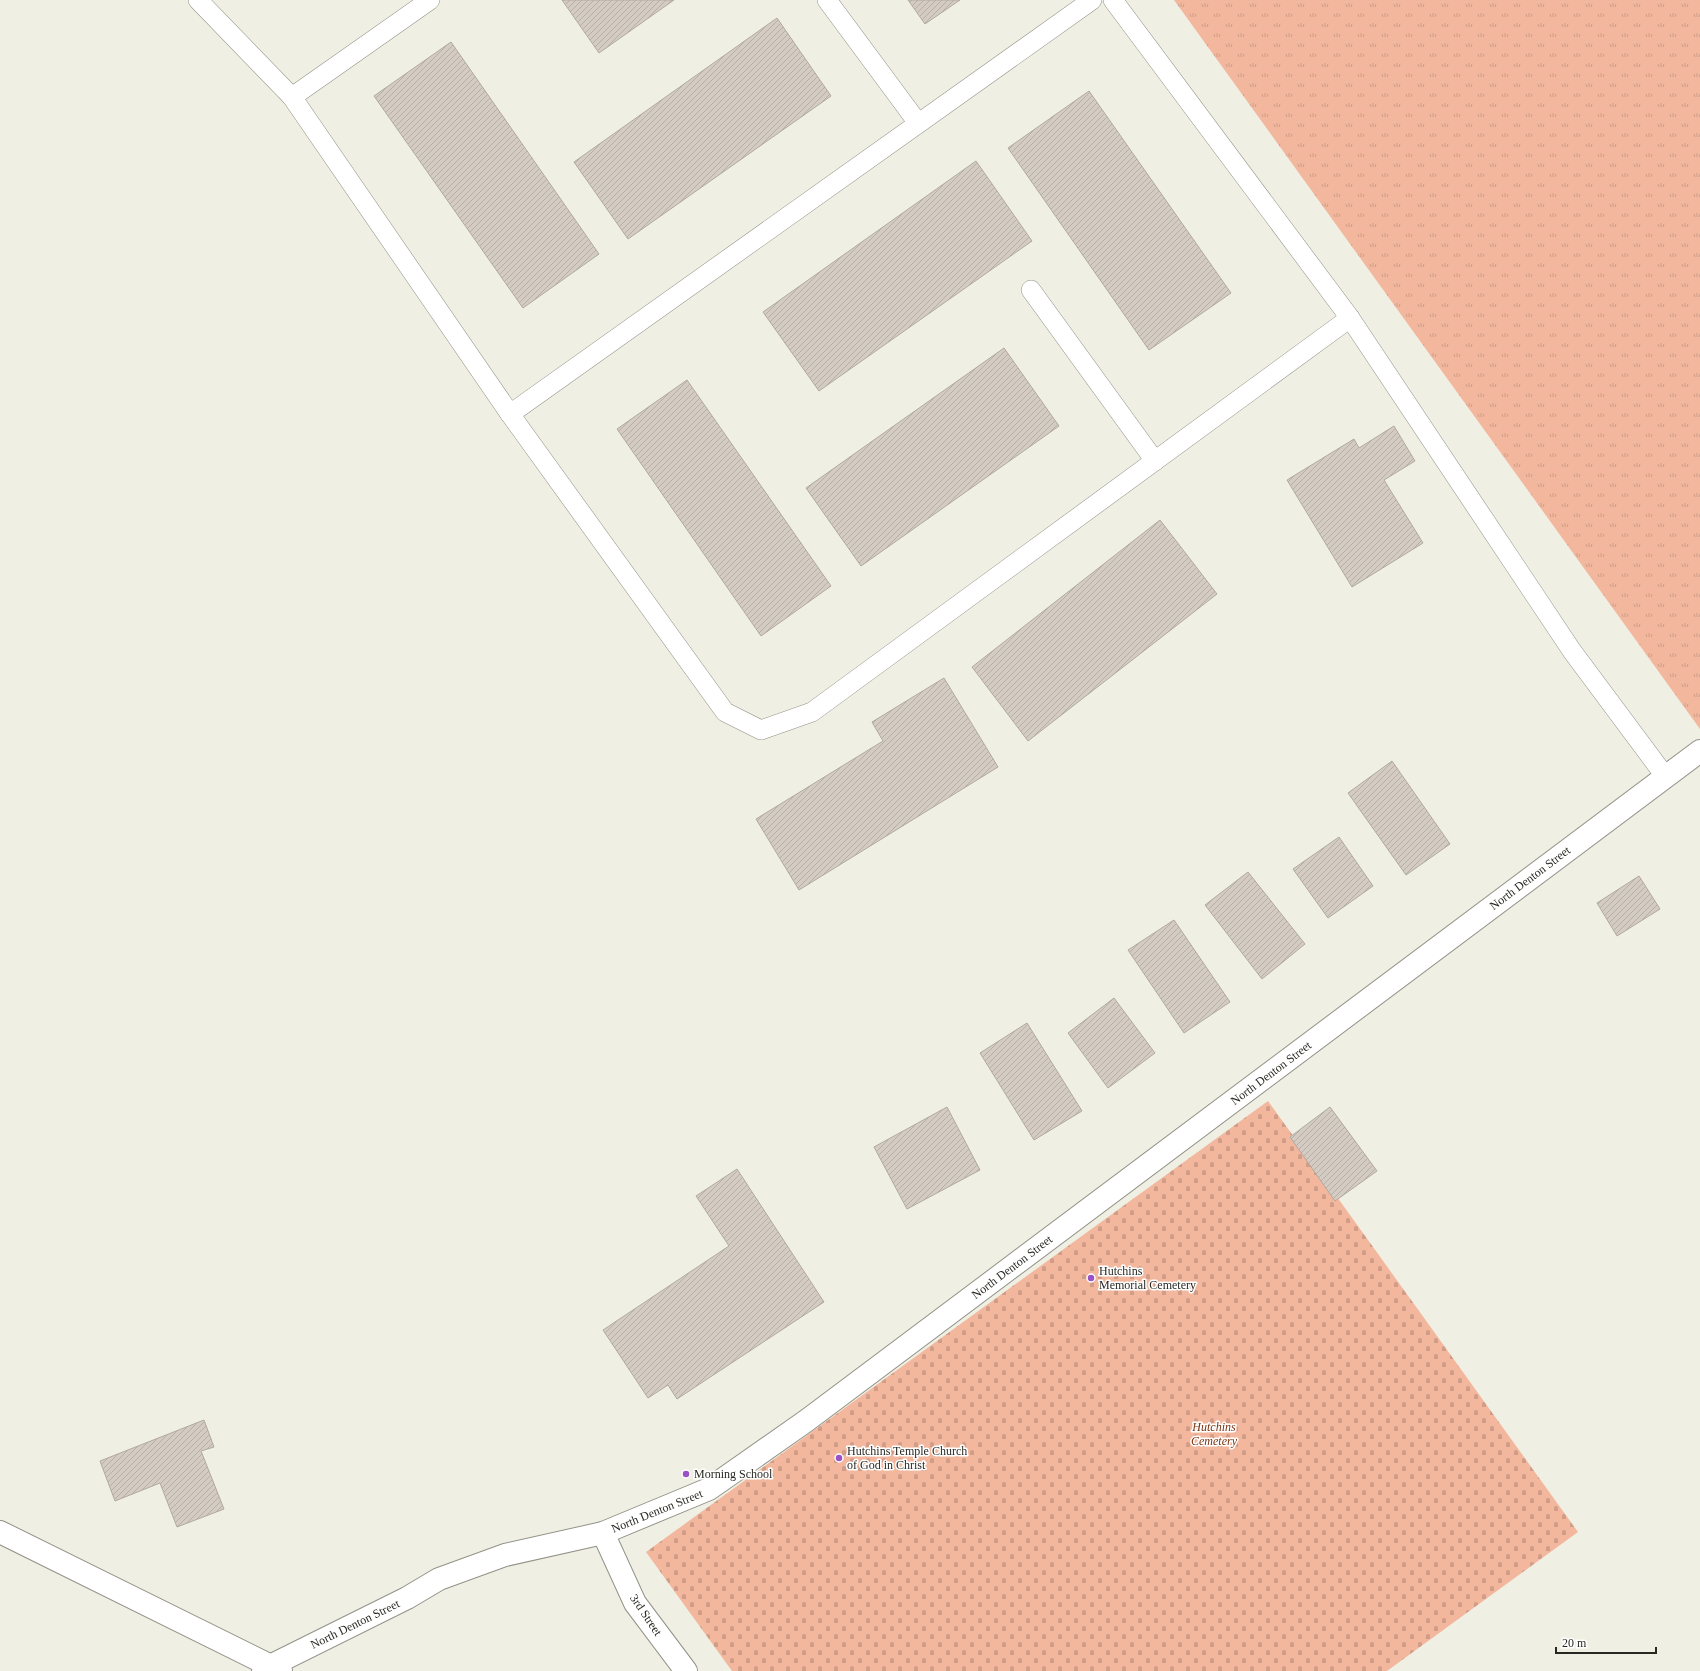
<svg xmlns="http://www.w3.org/2000/svg" width="1700" height="1671" font-family="'Times New Roman',serif">
<style>
.grass{fill:url(#grass-tufts)}
.cemetery{fill:url(#cemetery-stones)}
.building{fill:url(#building-hatch);stroke:#b1a9a0}
.lines{fill:none;stroke-linecap:round;stroke-linejoin:round}
.lane-casing{stroke:#939288;stroke-width:20}
.street-casing{stroke:#939288;stroke-width:24}
.secondary-casing{stroke:#939288;stroke-width:24}
.lane{stroke:#fff;stroke-width:19}
.street{stroke:#fff;stroke-width:22}
.secondary{stroke:#fff;stroke-width:22}
.poi-dot{fill:#9953c7;stroke:#fff;stroke-width:1.5}
.labels{text-anchor:middle;stroke-width:3;stroke-linejoin:round;paint-order:stroke}
.street-label{font-size:12px;fill:#282823;stroke:#fff}
.poi-label{font-size:12px;fill:#282823;stroke:#fff;text-anchor:start}
.park-label{font-size:12px;font-style:italic;fill:#7a330f;stroke:#fff}
</style>
<defs>
<pattern id="grass-tufts" width="24" height="20" patternUnits="userSpaceOnUse"><rect width="24" height="20" fill="#f3b79e"/><path d="M3 7l-1-3M5 7V3M7 7l1-3M15 17l-1-3M17 17v-4M19 17l1-3" fill="none" stroke="#d09d88"/></pattern>
<pattern id="cemetery-stones" width="16" height="16" patternUnits="userSpaceOnUse"><rect width="16" height="16" fill="#f3b79e"/><path d="M2 7V4a2 2 0 0 1 4 0v3zM10 15v-3a2 2 0 0 1 4 0v3z" fill="#d09d88"/></pattern>
<pattern id="building-hatch" width="6" height="6" patternUnits="userSpaceOnUse"><rect width="6" height="6" fill="#d4ccc3"/><path d="M-1 1l2-2M0 6l6-6M5 7l2-2" fill="none" stroke="#b6afa7"/></pattern>
</defs>
<rect width="100%" height="100%" fill="#efefe3"/>
<polygon class="grass" points="1174,0 1700,0 1700,729"/>
<polygon class="cemetery" points="1268,1101 1578,1532 1387,1671 732,1671 646,1552"/>
<g class="building">
<polygon points="562,0 674,0 599,53"/>
<polygon points="908,0 960,0 925,24"/>
<polygon points="777,18 831,96 628,239 574,162"/>
<polygon points="451,42 599,254 523,308 374,96"/>
<polygon points="1089,91 1231,293 1149,350 1008,148"/>
<polygon points="976,161 1032,241 819,391 763,312"/>
<polygon points="1004,348 1059,426 861,566 806,488"/>
<polygon points="687,380 831,586 761,636 617,429"/>
<polygon points="1394,426 1415,461 1384,480 1423,543 1352,587 1287,480 1354,439 1359,448"/>
<polygon points="1160,520 1217,594 1028,741 972,667"/>
<polygon points="944,678 998,767 799,890 756,819 883,741 872,722"/>
<polygon points="1392,761 1450,844 1406,875 1348,793"/>
<polygon points="1339,837 1373,886 1328,918 1293,869"/>
<polygon points="1248,872 1305,944 1262,979 1205,905"/>
<polygon points="1639,876 1660,909 1617,936 1597,903"/>
<polygon points="1174,920 1230,1002 1184,1033 1128,950"/>
<polygon points="1114,998 1155,1053 1108,1088 1068,1033"/>
<polygon points="1027,1023 1082,1111 1034,1140 980,1053"/>
<polygon points="947,1107 980,1170 907,1209 874,1147"/>
<polygon points="1330,1107 1377,1171 1335,1201 1290,1137"/>
<polygon points="737,1169 824,1302 677,1399 668,1385 648,1398 603,1330 729,1246 696,1196"/>
<polygon points="204,1420 214,1447 201,1451 224,1509 177,1527 160,1483 115,1501 100,1461"/>
</g>
<g class="lines">
<g class="lane-casing">
<g id="lane">
<polyline points="198,0 292,97 510,414 725,712 761,730 812,712 1350,318"/>
<polyline points="827,0 918,123"/>
<polyline points="1113,0 1350,318 1572,651 1665,776"/>
<polyline points="292,97 430,0"/>
<polyline points="1031,290 1155,461"/>
<polyline points="510,414 1092,0"/>
</g>
</g>
<g class="street-casing">
<g id="street">
<polyline points="603,1533 635,1603 686,1671"/>
<polyline points="263,1671 270,1666 407,1598 439,1579 505,1555 603,1533 709,1489 806,1421 1700,751"/>
</g>
</g>
<g class="secondary-casing">
<polyline id="secondary" points="0,1532 281,1671"/>
</g>
<use href="#lane" class="lane"/>
<use href="#street" class="street"/>
<use href="#secondary" class="secondary"/>
</g>
<g class="poi-dot">
<circle cx="1091" cy="1278" r="4"/>
<circle cx="839" cy="1458" r="4"/>
<circle cx="686" cy="1474" r="4"/>
</g>
<g class="labels">
<g class="street-label">
<text transform="translate(1530 878) rotate(-37)" y="4">North Denton Street</text>
<text transform="translate(1271 1073) rotate(-37)" y="4">North Denton Street</text>
<text transform="translate(1012 1267) rotate(-37)" y="4">North Denton Street</text>
<text transform="translate(657 1511) rotate(-22)" y="4">North Denton Street</text>
<text transform="translate(646 1615) rotate(56)" y="4">3rd Street</text>
<text transform="translate(355 1624) rotate(-26)" y="4">North Denton Street</text>
</g>
<g class="poi-label">
<text x="1099" y="1275">Hutchins<tspan x="1099" dy="14">Memorial Cemetery</tspan></text>
<text x="847" y="1455">Hutchins Temple Church<tspan x="847" dy="14">of God in Christ</tspan></text>
<text x="694" y="1478">Morning School</text>
</g>
<g class="park-label">
<text x="1214" y="1431">Hutchins<tspan x="1214" dy="14">Cemetery</tspan></text>
</g>
</g>
<path d="M1556 1647v6h100v-6" fill="none" stroke="#282823" stroke-width="2"/>
<text x="1562" y="1647" font-size="12" fill="#282823" stroke="#ffffff" stroke-width="3" paint-order="stroke">20 m</text>
</svg>
